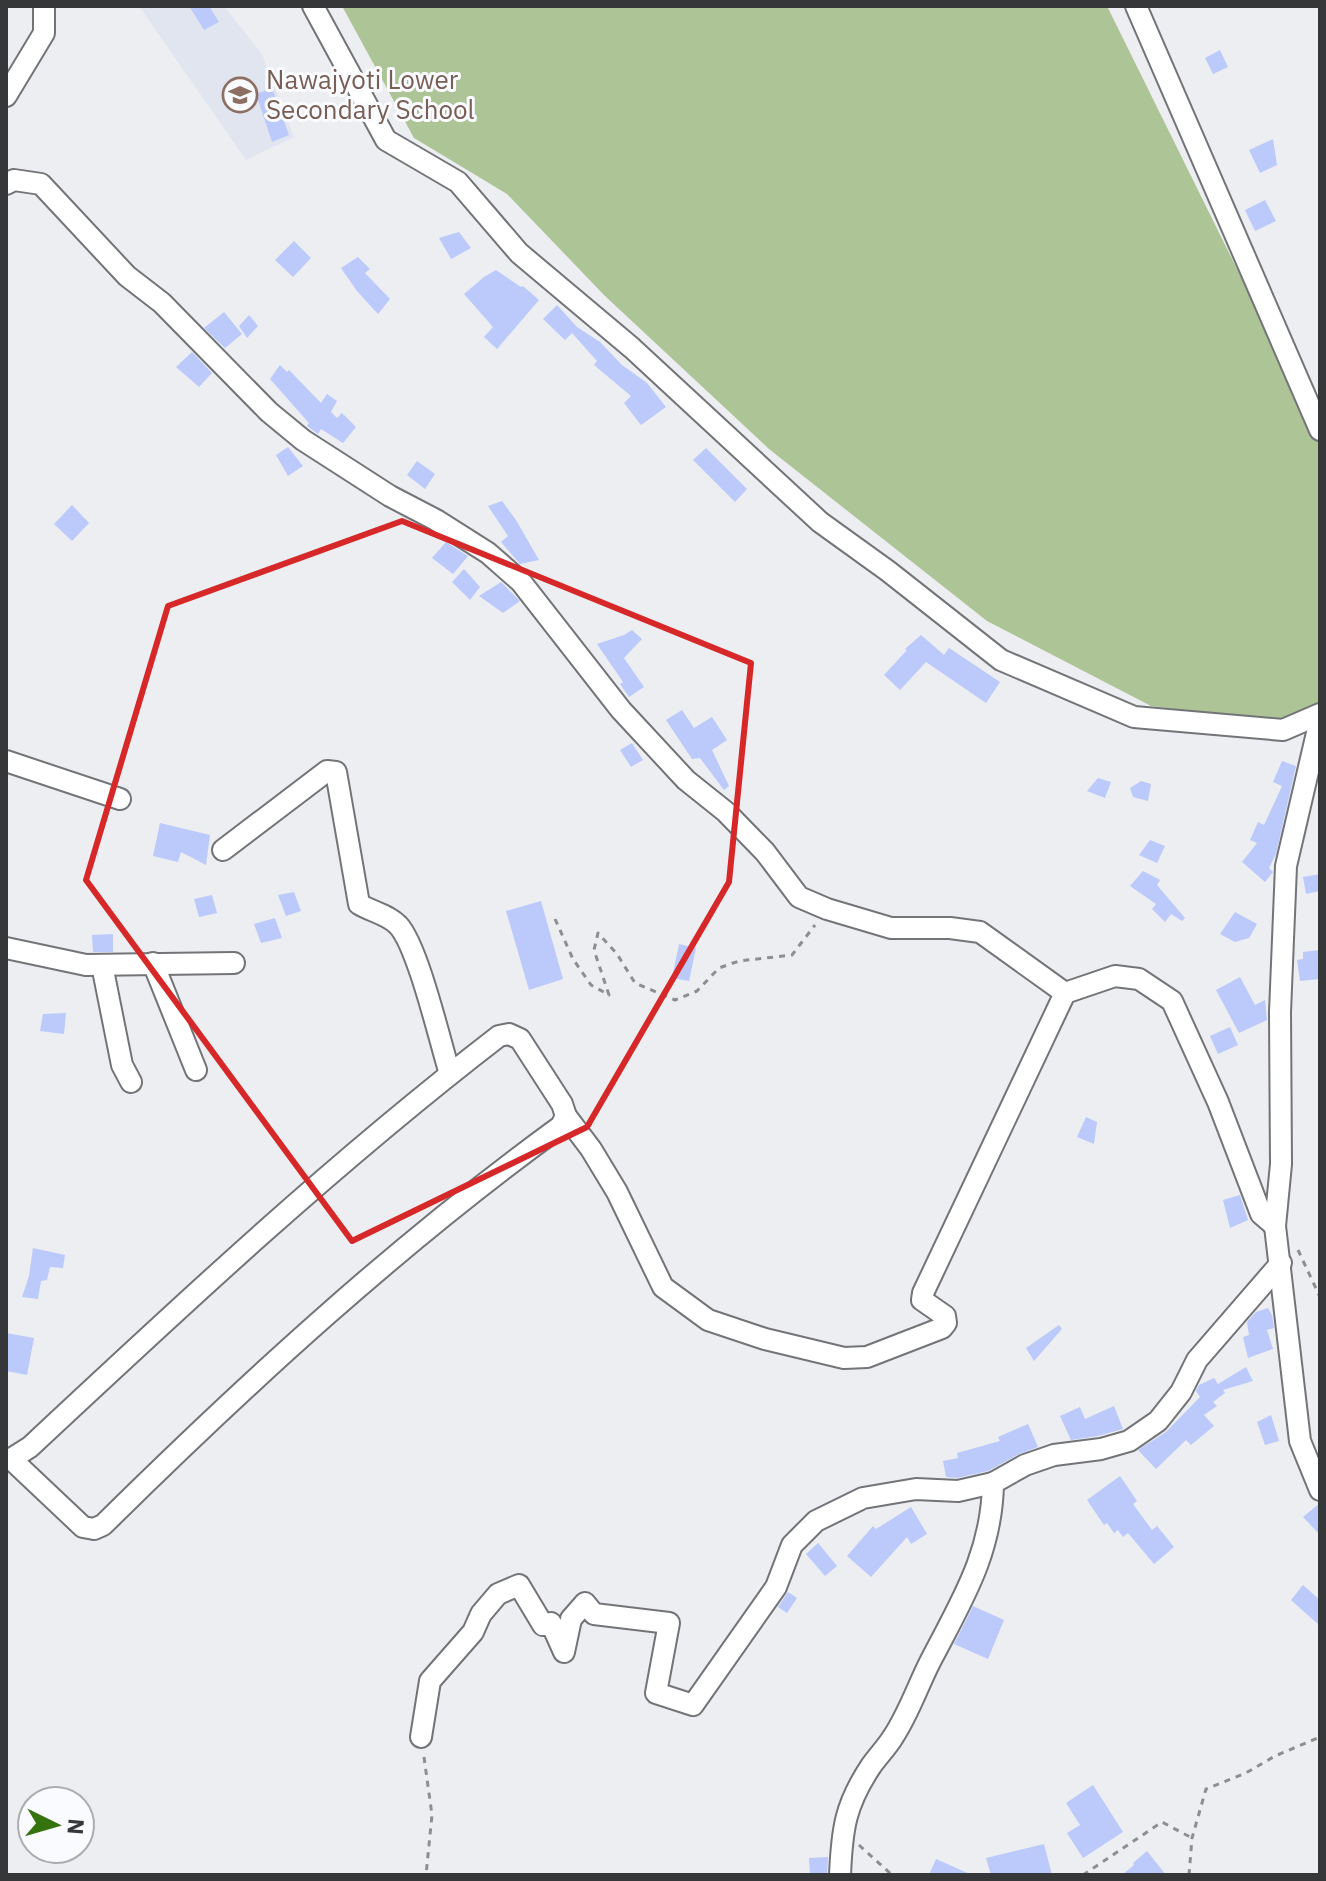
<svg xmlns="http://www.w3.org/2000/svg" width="1326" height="1881" font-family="'IBM Plex Sans',sans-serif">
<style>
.built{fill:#e1e5f0}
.green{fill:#adc496}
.building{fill:#bbcafb}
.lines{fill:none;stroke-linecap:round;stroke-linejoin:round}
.minor-casing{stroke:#737478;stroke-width:24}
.path{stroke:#8c8e90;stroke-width:3;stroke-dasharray:6 6;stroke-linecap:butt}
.minor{stroke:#fff;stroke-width:20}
.marked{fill:none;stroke:#d62828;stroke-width:6;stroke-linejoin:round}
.labels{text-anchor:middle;stroke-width:6;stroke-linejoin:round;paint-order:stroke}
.education-label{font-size:26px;fill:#785e54;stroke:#fafbff;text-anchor:start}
</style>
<rect width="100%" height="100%" fill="#eceef1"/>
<polygon class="built" points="139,6 224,6 262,54 294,137 246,160"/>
<polygon class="green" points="342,6 1107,6 1320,437 1320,709 1298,724 1151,706 987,621 769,449 605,296 507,194 414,138"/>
<g class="building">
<polygon points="189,6 209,6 219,22 204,30"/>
<polygon points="1220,50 1228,67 1213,74 1205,58"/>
<polygon points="272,88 289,135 272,142 256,94"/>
<polygon points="1273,139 1277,165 1260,173 1249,150"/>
<polygon points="1265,200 1276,221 1255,231 1245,210"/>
<polygon points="459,232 471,248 451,259 439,238"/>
<polygon points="294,241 311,258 293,277 275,260"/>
<polygon points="358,257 370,269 365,273 390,299 378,314 357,291 341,268"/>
<polygon points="496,270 521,287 523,286 539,300 497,349 484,337 493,327 464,294 484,277"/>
<polygon points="557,305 577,327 600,342 622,365 647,383 666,407 641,425 624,403 631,396 594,365 597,361 572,333 565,340 543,319"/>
<polygon points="224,312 242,334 225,348 204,328"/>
<polygon points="249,315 258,326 247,338 239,326"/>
<polygon points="192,352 212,373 199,387 176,367"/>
<polygon points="280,365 287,372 289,370 321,403 327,394 337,401 331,412 337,418 342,413 356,427 343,443 321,429 318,434 307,426 309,423 270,379"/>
<polygon points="288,447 303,466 288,476 276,455"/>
<polygon points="706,448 747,489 735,502 693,460"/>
<polygon points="417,461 435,474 425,489 407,475"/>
<polygon points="502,501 516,520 539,560 520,564 501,542 508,536 488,506"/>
<polygon points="72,505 89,523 72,541 54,524"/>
<polygon points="446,542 468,556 453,574 432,558"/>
<polygon points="464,569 480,587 470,600 452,582"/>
<polygon points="501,582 520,601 503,613 479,596"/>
<polygon points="632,630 642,639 624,658 644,687 629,697 620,684 623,682 597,644 624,635"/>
<polygon points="921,635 944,655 949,648 1000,682 986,703 926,662 900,690 884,675 907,650 905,649"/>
<polygon points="682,710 694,728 712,717 727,740 712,750 729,786 724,790 700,758 692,759 666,720"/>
<polygon points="632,743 643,760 631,767 620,750"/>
<polygon points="1282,761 1296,766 1276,854 1269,868 1273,872 1265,882 1242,862 1257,843 1250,840 1258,822 1264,825 1282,786 1273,782"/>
<polygon points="1098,778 1111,782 1105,798 1087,791"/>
<polygon points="1141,781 1151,784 1148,801 1133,797 1130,788"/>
<polygon points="160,823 210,835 206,865 181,852 178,862 153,856"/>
<polygon points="1150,840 1165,846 1157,863 1139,855"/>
<polygon points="1143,871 1160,880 1157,885 1185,918 1182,921 1171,914 1165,922 1152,909 1156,904 1130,886"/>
<polygon points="1320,874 1320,891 1306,894 1303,877"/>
<polygon points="294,892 301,911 286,916 278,895"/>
<polygon points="212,895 217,913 199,917 194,899"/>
<polygon points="541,901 563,979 529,990 506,911"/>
<polygon points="1235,912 1257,924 1249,938 1235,942 1220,934"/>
<polygon points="275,918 282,938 261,943 254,924"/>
<polygon points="113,934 113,952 93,952 92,935"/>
<polygon points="679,944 696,948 689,981 672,978"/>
<polygon points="1320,950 1320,979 1300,981 1297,960 1303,959 1303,952"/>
<polygon points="1240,977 1255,1005 1265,1000 1267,1020 1239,1033 1216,990"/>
<polygon points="66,1013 64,1034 40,1031 43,1014"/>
<polygon points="1230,1027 1238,1045 1218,1054 1210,1036"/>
<polygon points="1086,1117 1097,1122 1094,1144 1077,1137"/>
<polygon points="1240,1195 1248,1220 1230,1228 1223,1200"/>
<polygon points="33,1248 65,1255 63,1268 50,1267 47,1280 41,1281 38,1299 22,1297 29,1276"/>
<polygon points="1268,1308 1272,1315 1274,1328 1267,1330 1273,1349 1248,1358 1243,1337 1249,1335 1247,1322 1256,1312"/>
<polygon points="1059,1325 1062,1329 1034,1361 1026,1348"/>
<polygon points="6,1333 34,1338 27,1375 6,1371"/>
<polygon points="1246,1367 1253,1381 1223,1390 1225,1393 1213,1402 1217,1406 1204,1415 1214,1426 1191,1445 1186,1440 1156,1469 1138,1450 1166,1432 1200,1397 1196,1391 1199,1385 1214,1378 1218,1384"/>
<polygon points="1114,1406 1123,1429 1098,1436 1071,1440 1060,1416 1080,1407 1085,1419"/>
<polygon points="1271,1415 1279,1441 1265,1445 1257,1422"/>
<polygon points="1028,1424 1038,1447 1019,1454 988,1471 957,1478 946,1477 943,1461 958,1458 957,1453 1000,1441 998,1437"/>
<polygon points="1120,1476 1137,1501 1133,1504 1152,1530 1157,1526 1174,1547 1154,1564 1128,1533 1123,1537 1118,1530 1114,1533 1107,1523 1104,1525 1087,1500"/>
<polygon points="1320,1503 1320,1535 1303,1517"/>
<polygon points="911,1507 927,1534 911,1544 907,1537 871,1577 847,1556 873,1526 876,1529"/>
<polygon points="818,1543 837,1566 825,1576 806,1554"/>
<polygon points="1303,1585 1320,1600 1320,1626 1291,1600"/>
<polygon points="788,1592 797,1598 787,1613 778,1607"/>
<polygon points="973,1606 1004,1620 988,1659 954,1644"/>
<polygon points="1093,1785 1123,1832 1083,1858 1067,1833 1080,1825 1066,1803"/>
<polygon points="1044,1844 1052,1875 991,1875 986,1858"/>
<polygon points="1147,1851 1166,1875 1122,1875 1134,1865 1133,1863"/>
<polygon points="828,1857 827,1875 810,1875 809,1858"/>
<polygon points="936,1859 972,1875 929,1875"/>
</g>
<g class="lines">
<g class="minor-casing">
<g id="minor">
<polyline points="313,6 386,140 458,182 519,253 632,348 820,522 888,571 1001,660 1134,717 1283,730 1320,714"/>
<polyline points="1136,6 1320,430"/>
<polyline points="6,96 44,33 44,6"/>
<polyline points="6,184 14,180 41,184 127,276 162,303 269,412 303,440 390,496 436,520 488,553 521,582 621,710 686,780 726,812 765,852 799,897 827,909 891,928 950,928 980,932 1065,993 1115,976 1139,979 1172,1001 1218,1102 1261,1214 1275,1226"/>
<polyline points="1320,720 1286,866 1280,1012 1281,1164 1275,1226 1300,1441 1320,1490"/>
<polyline points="6,761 120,799"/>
<path d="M223 850 327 771 336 772 359 904C372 912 387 914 398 925 418 946 440 1042 450 1074"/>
<polyline points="6,948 86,965 234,963"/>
<polyline points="153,963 196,1070"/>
<polyline points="102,965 122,1065 131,1082"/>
<path d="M6 1459H11L30 1447C182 1305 334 1163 499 1036L509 1034 520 1039 562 1104 566 1116 591 1149 617 1192 663 1287 708 1320 765 1339 844 1358 867 1357 942 1328 946 1323 945 1316 922 1300 923 1293 1065 993"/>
<path d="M11 1459 83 1527 94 1529 103 1525C247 1383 397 1245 561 1126L566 1116"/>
<polyline points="421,1737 430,1681 473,1632 481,1614 498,1594 519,1585 543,1625 551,1623 564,1652 571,1619 585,1603 594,1614 669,1623 656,1693 693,1705 776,1587 792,1545 816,1521 863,1498 916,1489 958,1491 993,1483"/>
<path d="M840 1875C842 1829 845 1805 871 1766 878 1756 887 1747 893 1737 909 1713 918 1685 931 1660 962 1600 992 1553 993 1483L1025 1465 1054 1455 1101 1449 1129 1441 1158 1421 1181 1392 1197 1360 1281 1263"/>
</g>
</g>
<g class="path">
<polyline points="555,919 573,959 591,985 609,995 594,950 598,933 617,954 635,983 675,1000 697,991 719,968 739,961 792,955 815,925"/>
<polyline points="1298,1250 1320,1297"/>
<polyline points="424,1757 432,1815 426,1875"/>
<polyline points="859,1845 892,1875"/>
<polyline points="1083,1875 1162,1822 1192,1838"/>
<polyline points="1189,1875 1192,1838 1206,1789 1246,1773 1275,1756 1320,1737"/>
</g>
<use href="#minor" class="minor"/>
</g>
<path class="marked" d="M402 521 751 663 729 882 587 1127 352 1241 86 880 168 606Z"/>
<defs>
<g id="school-ring" transform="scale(1.8)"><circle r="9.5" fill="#fafbff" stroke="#8d6e63" stroke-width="1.5"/><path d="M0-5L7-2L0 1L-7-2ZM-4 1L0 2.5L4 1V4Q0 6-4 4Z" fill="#8d6e63"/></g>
</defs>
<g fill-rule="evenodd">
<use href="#school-ring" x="240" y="95"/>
</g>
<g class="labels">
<g class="education-label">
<text x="266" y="89">Nawajyoti Lower<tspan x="266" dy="30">Secondary School</tspan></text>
</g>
</g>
<rect width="1326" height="1881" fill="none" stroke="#363738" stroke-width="16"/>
<g transform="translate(56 1825) rotate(95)"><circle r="38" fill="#fafbff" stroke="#acadaf" stroke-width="2"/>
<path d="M0-6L14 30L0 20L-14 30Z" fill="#34730d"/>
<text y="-12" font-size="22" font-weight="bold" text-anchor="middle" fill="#363738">N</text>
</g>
</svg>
